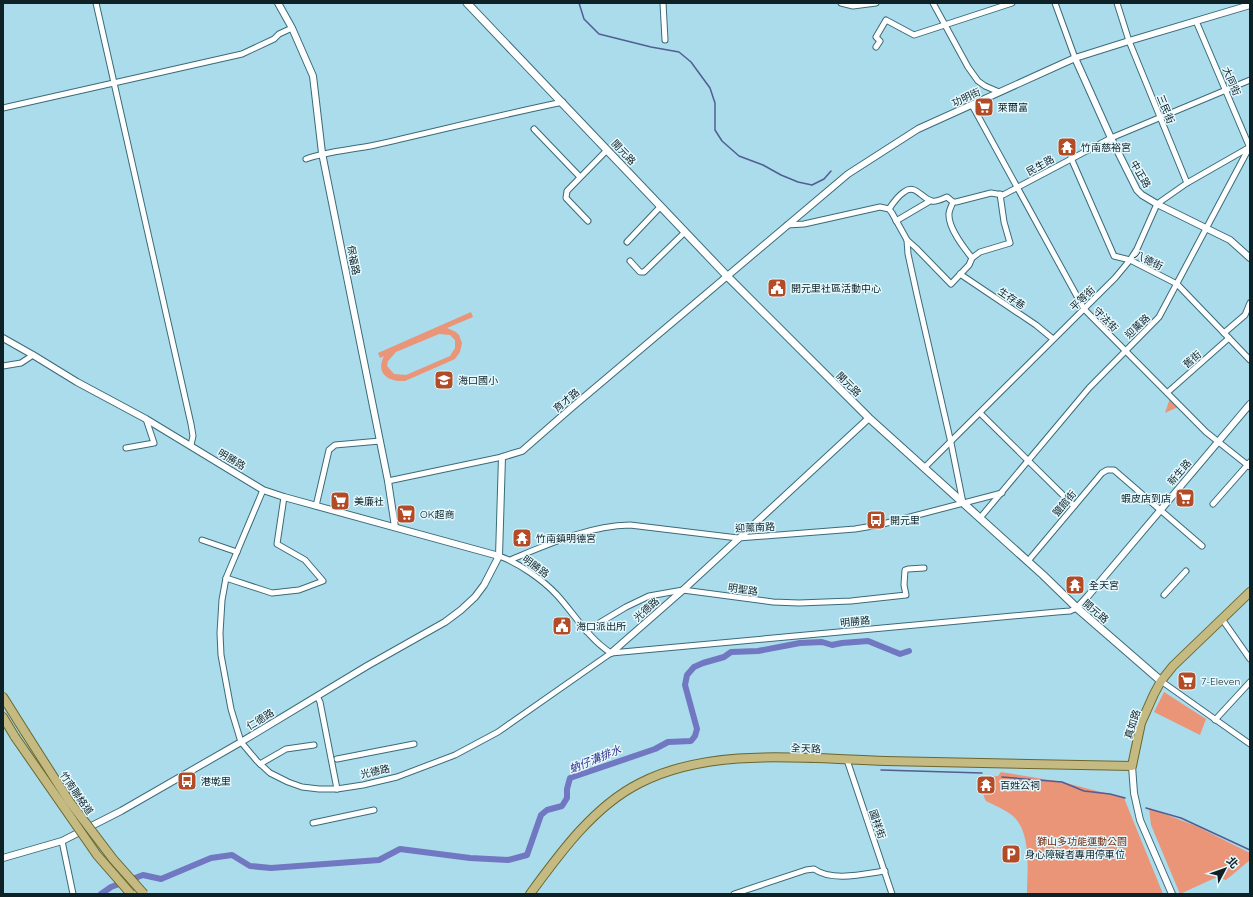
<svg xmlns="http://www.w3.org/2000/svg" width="1253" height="897" font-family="Quicksand,'Noto Sans TC',sans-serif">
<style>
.green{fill:#ea9478;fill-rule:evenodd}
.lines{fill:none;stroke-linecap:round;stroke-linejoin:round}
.stream{stroke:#535d93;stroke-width:1.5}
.canal{stroke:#7177c1;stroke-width:6}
.minor-casing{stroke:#3b6b79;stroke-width:7}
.tertiary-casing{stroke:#3b6b79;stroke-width:8}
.secondary-casing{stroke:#3b6b79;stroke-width:9}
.primary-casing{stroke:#6b672c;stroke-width:10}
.minor{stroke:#fff;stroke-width:5}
.tertiary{stroke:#fff;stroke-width:6}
.secondary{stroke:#fff;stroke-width:7}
.primary{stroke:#c4ba82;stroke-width:8}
.primary-bridge-casing{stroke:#6b672c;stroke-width:10;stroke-linecap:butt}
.primary-bridge{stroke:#c4ba82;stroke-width:8}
.labels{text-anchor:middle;stroke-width:3;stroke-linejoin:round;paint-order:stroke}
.street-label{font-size:10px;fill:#0d2127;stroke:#e4f8fe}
.poi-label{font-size:10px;fill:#0d2127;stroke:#e4f8fe;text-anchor:start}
.park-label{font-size:10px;fill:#772a0e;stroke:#e4f8fe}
.water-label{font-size:11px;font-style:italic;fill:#35328b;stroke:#e4f8fe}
</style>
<rect width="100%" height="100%" fill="#aadcec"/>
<g class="green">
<path d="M471 312 473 317 447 328 456 332 459 335 462 343 460 352 455 359 405 381C389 382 375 374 384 356L380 358 378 353ZM439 334 450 335 455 340V348L450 356 406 375 394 374 387 366 388 361 396 352Z"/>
<polygon points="1170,398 1178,407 1165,413"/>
<polygon points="1164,692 1206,719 1200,735 1154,712"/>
<path d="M1001 772 1062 782 1124 798 1163 894H1027C1027 871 1032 833 1013 816 1006 810 994 805 986 801 981 792 983 784 989 777L998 776Z"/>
<polygon points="1149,808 1196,826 1250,853 1250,860 1226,880 1217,877 1180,894 1151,825"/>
</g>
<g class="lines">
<g class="stream">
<polyline points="579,3 584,19 599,34 651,47 679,52 691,62 710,88 715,103 715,130 722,141 739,156 763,165 781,175 798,182 812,185 824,179 831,171"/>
<polyline points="881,770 982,773"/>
<polyline points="1002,777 1062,782 1084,791 1110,794 1125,798"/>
<polyline points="1146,808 1181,818 1250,850"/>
</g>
<polyline class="canal" points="101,894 111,887 143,875 161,879 211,858 232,855 250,866 271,868 379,860 400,849 470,858 508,860 527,855 541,815 547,810 562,806 567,798 567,789 570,778 655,749 668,742 691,741 695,736 697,729 685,685 687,675 694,667 703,663 724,657 731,652 758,651 800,643 822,642 832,645 842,643 868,641 900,654 909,651"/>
<g class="minor-casing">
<g id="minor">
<polyline points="96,3 191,424 193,436 191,445"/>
<polyline points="663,3 665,40"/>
<polyline points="841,3 853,6 876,3"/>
<polyline points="933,3 968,67 978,81 985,86 999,92"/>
<polyline points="1055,3 1075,58"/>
<polyline points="1117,3 1129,41 1187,183"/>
<polyline points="1196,21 1250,148"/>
<polyline points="876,47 880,41 876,37 886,20 914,35 1012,3"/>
<polyline points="972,105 1084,309 1206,432 1250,467"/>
<polyline points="3,108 242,54 274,39 279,34 292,28"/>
<polyline points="534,129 580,177"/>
<polyline points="1071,158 1114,256 1130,260 1177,284 1250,360"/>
<path d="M306 159C328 151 351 150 375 145 437 131 500 115 563 102"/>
<path d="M953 202C952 205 949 210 949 214 948 228 964 248 972 258"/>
<path d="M889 209C893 203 898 196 904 192 915 183 922 199 932 201 937 202 942 199 947 197L953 202H956L991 193 1003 195 1111 138 1250 80"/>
<polyline points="588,221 566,198 567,191 607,150"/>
<polyline points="896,221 930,201"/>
<polyline points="787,225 804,224 880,207 889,209 892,213 907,240 908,254 917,295 951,443 963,503"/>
<polyline points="907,240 916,248 951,284 969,265 972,258 980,252 1010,243 1004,222 1000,194"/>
<polyline points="627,242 661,206"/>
<polyline points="630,261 640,272 644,272 685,232"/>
<polyline points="960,274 1036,325 1053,339"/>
<polyline points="1224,333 1245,315 1250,303"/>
<polyline points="3,366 21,363 33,355"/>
<polyline points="1168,392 1229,338"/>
<polyline points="980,413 1074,506"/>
<polyline points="126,448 154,443 146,419"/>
<polyline points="924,468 1115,278 1130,260 1137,249 1157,204 1187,183 1250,147"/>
<polyline points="388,481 502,457"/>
<polyline points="263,490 226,578 222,600 220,633 221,655 231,709 241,742 257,761 270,773 288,782 302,787 319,789 337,789 363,785 397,777 455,755 498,732 611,653"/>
<polyline points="1213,504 1250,462"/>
<polyline points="316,506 329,450 335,445 380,441"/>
<polyline points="980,518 1089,388 1159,317 1249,148"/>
<polyline points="202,540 237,552"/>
<path d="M499 556C519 563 543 580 557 595 575 615 589 639 611 653L1057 612 1070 611 1077 608"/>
<path d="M510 560C549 544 588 526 630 525L738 538 855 529 879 525 1002 493"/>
<polyline points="1028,561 1102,473 1107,470 1114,470 1202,546"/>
<polyline points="226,578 272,593 299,590 323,581 305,560 277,544 284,497"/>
<polyline points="1164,595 1186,571"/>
<polyline points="1222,619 1250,659"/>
<polyline points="586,631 626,607 649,596 683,590 773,602 799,603 851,601 906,595 904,585 905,570 908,569 924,568"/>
<polyline points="1161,681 1250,744"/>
<polyline points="317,696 320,702 337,789"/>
<polyline points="1215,720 1250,682"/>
<polyline points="337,759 414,744"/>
<polyline points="847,760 892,894"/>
<polyline points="260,764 286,749 314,745"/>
<polyline points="313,823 374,810"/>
<polyline points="62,841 73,894"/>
<path d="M734 894 806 870 814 869C832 882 864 874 885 871"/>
</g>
</g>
<g class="tertiary-casing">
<g id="tertiary">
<polyline points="278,3 292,28 313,76 322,153 388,481 395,527"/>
<polyline points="1075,58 1111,138 1137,190 1142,195 1157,204 1230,240 1250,258"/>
<polyline points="3,338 33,355 77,382 146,419 263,490 284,497 499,556"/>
<polyline points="1077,608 1088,596 1250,404"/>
<polyline points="611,653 683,590 869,418"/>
<polyline points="1132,766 1134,793 1140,820 1172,894"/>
<polyline points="3,858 62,841 121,811 241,742 367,666 445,622 461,610 475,597 484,585 499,556 502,457 522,451 570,409 848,174 918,129 1075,58 1129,41 1250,5"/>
</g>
</g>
<g class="secondary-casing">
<polyline id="secondary" points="467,3 727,276 869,418 1043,575 1077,608 1161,681"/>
</g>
<g class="primary-casing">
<g id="primary">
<polyline points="3,697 25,732"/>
<polyline points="3,717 15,737"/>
<path d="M530 894C560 853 594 806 640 783 712 746 807 759 886 761 968 762 1050 764 1132 766L1141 723 1154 694 1161 681 1173 666 1250 592"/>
</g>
</g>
<use href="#minor" class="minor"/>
<use href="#tertiary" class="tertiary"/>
<use href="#secondary" class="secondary"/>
<use href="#primary" class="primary"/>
<g class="primary-bridge-casing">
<g id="primary-bridge">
<polyline points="25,732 69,801 113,859 144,894"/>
<polyline points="15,737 97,855 131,894"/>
</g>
</g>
<use href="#primary-bridge" class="primary-bridge"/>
</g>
<defs>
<g id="supermarket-square" transform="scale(1)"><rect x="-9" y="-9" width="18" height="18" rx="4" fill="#b34b27" stroke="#e4f8fe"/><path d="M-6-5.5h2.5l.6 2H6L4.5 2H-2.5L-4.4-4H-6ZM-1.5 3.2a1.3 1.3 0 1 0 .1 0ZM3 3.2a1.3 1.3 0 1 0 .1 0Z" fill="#fff"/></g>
<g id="temple-square" transform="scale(1)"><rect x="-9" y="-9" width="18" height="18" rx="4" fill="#b34b27" stroke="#e4f8fe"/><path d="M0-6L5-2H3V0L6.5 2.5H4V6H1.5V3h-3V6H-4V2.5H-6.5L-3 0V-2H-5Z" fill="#fff"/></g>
<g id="civic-square" transform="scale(1)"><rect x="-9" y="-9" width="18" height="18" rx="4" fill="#b34b27" stroke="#e4f8fe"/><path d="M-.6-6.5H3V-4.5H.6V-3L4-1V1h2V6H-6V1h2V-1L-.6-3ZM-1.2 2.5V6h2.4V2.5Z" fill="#fff"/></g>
<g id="school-square" transform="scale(1)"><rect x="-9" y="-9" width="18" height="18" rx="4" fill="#b34b27" stroke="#e4f8fe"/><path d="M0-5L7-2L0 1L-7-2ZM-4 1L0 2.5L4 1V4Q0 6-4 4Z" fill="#fff"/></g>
<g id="bus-square" transform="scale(1)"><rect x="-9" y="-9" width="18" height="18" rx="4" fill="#b34b27" stroke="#e4f8fe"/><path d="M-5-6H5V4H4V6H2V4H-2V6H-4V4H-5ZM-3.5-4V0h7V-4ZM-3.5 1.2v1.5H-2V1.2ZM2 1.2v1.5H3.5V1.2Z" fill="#fff"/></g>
<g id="parking-square" transform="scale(1)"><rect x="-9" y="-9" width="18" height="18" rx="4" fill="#b34b27" stroke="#e4f8fe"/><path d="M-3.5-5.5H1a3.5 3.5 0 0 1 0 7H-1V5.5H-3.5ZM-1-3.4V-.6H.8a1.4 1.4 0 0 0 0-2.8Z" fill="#fff"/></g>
</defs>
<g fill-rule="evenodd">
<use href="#supermarket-square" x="984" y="107"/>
<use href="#temple-square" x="1067" y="147"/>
<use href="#civic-square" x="777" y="288"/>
<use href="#school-square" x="444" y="380"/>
<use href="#supermarket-square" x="1185" y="498"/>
<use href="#supermarket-square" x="340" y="501"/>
<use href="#supermarket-square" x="406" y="514"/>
<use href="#bus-square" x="876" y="520"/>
<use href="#temple-square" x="522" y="538"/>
<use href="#temple-square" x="1075" y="585"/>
<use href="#civic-square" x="562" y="626"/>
<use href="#supermarket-square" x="1187" y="681"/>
<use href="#bus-square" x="187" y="781"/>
<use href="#temple-square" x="986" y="785"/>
<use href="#parking-square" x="1011" y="854"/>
</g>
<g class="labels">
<g class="street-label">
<text transform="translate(1232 81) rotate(67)" y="4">大同街</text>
<text transform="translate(966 97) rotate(-25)" y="4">功明街</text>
<text transform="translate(1166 109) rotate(68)" y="4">三民街</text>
<text transform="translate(624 152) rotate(47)" y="4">開元路</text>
<text transform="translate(1040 165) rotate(-29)" y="4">民生路</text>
<text transform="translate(1141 174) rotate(60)" y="4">中正路</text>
<text transform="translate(354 260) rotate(79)" y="4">保福路</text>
<text transform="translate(1149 260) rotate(26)" y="4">八德街</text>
<text transform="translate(1012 298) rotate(34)" y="4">生存巷</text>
<text transform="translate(1082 298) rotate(-44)" y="4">平等街</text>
<text transform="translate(1106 319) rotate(45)" y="4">守法街</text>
<text transform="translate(1137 326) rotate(-44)" y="4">迎薰路</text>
<text transform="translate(1192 359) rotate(-41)" y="4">舊街</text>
<text transform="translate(849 384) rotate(45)" y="4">開元路</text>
<text transform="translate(566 400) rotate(-40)" y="4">育才路</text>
<text transform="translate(232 459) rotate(31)" y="4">明勝路</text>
<text transform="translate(1179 472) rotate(-49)" y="4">新生路</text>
<text transform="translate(1064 503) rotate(-50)" y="4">鹽館街</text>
<text transform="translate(755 527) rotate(-3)" y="4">迎薰南路</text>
<text transform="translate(536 566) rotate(36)" y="4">明勝路</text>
<text transform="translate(743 589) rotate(8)" y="4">明聖路</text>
<text transform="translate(646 609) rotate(-42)" y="4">光德路</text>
<text transform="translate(1096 611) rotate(41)" y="4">開元路</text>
<text transform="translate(855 621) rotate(-6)" y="4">明勝路</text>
<text transform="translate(260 719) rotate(-31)" y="4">仁德路</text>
<text transform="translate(1132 724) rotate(-72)" y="4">真如路</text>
<text transform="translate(806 748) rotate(2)" y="4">全天路</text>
<text transform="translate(375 771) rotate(-13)" y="4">光德路</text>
<text transform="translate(77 793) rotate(55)" y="4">竹南聯絡道</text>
<text transform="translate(878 824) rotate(71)" y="4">國祥街</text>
</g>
<g class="poi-label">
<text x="998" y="111">萊爾富</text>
<text x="1081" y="151">竹南慈裕宮</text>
<text x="791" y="292">開元里社區活動中心</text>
<text x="458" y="384">海口國小</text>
<text x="1171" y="502" text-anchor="end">蝦皮店到店</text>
<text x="354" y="505">美廉社</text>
<text x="420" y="518">OK超商</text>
<text x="890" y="524">開元里</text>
<text x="536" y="542">竹南鎮明德宮</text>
<text x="1089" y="589">全天宮</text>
<text x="576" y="630">海口派出所</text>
<text x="1201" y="685">7-Eleven</text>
<text x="201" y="785">港墘里</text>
<text x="1000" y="789">百姓公祠</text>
<text x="1025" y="858">身心障礙者專用停車位</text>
</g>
<g class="park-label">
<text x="1082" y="845">獅山多功能運動公園</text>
</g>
<g class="water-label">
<text transform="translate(595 759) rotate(-22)" y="4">蚋仔溝排水</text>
</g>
</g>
<rect width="1253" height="897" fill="none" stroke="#0d2127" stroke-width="8"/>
<g transform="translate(1225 869) rotate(49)" stroke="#e4f8fe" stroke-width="3" paint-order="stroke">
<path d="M0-3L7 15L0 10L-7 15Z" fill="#0d2127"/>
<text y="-6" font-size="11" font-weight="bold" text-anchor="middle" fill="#0d2127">北</text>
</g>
</svg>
